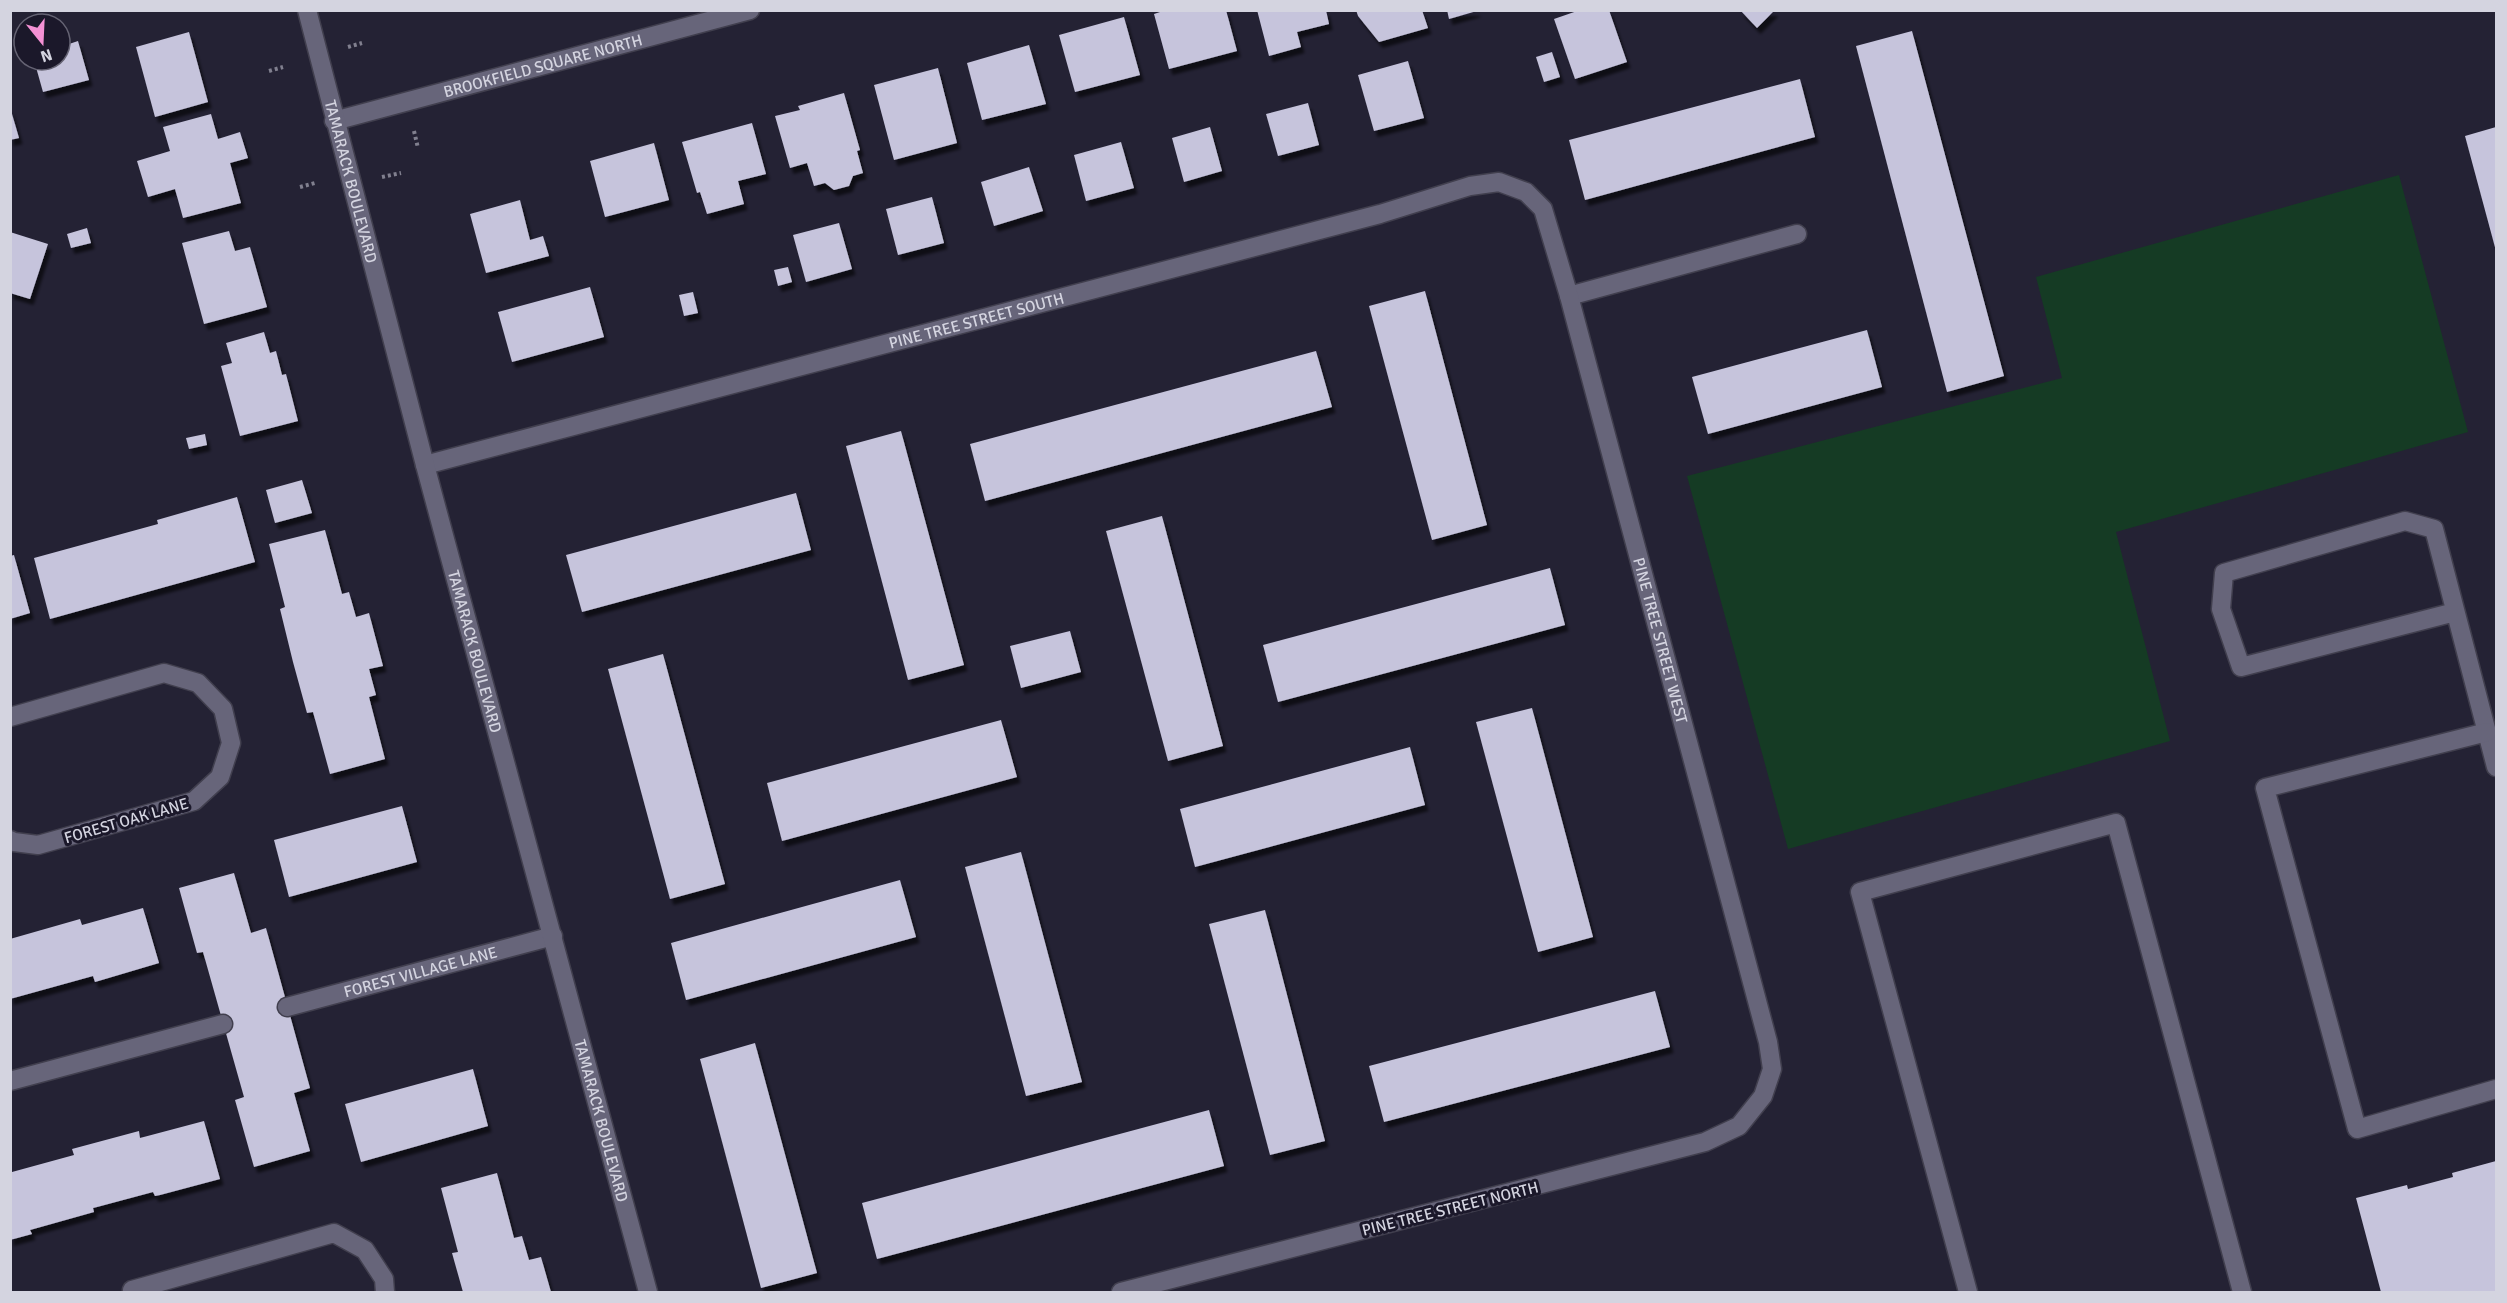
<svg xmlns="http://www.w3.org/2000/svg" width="2507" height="1303" font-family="Signika,sans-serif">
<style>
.green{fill:#153b24}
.building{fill:#c6c4dc;filter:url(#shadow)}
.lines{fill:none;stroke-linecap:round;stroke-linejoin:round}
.lane-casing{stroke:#413f4e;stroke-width:21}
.street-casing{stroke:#413f4e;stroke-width:21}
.secondary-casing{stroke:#413f4e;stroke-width:21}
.path{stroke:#81808f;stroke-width:4;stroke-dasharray:3 3;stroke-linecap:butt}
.lane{stroke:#67657a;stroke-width:18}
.street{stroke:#67657a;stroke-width:18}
.secondary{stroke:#67657a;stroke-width:18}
.labels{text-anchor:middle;stroke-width:6;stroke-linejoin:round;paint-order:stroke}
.street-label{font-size:16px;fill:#d4d4e0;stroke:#1b182a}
</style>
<defs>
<filter id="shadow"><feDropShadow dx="3.5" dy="6" stdDeviation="1.5" flood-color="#0009"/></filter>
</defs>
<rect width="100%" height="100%" fill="#242234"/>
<polygon class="green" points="2399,175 2468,432 2116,532 2170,741 1788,849 1687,476 2062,378 2036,277"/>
<g class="building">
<polygon points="1166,10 1226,10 1237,51 1169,69 1154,14"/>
<polygon points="1257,10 1326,10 1329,24 1297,32 1301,47 1269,56"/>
<polygon points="1356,10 1422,10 1428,28 1379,42 1358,16"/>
<polygon points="1447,10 1477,10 1477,11 1449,19"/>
<polygon points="1580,10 1609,10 1627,62 1575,79 1554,19"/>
<polygon points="1740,10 1775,10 1757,28"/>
<polygon points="1124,17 1140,75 1075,92 1059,35"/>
<polygon points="1912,31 2004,376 1947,392 1856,46"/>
<polygon points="189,32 208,102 155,117 136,47"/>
<polygon points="78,41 89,80 43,92 34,60 60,60 60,47"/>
<polygon points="1029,45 1046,104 982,120 967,63"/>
<polygon points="1552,52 1560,77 1544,82 1536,57"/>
<polygon points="1408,61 1424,118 1374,131 1358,75"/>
<polygon points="938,68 957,143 894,160 874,85"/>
<polygon points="1800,79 1815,137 1585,200 1569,140"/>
<polygon points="844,93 860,150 857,151 863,173 853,176 849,186 834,190 825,183 814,186 807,163 790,168 775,116 800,110 798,106"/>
<polygon points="1308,103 1319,145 1278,156 1266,114"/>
<polygon points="10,107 19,138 10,140"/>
<polygon points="211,114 218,139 240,132 248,158 230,163 241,203 183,218 175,189 148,197 137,161 170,151 163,127"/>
<polygon points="752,123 766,174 738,181 744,204 707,214 700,192 697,193 682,142"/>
<polygon points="1210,127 1222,171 1184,182 1172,138"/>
<polygon points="2496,127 2496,251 2465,136"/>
<polygon points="1121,142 1134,188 1086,201 1074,155"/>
<polygon points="654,143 669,200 605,217 590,161"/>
<polygon points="1029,167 1043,211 994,226 981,182"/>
<polygon points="932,197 944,243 898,255 886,209"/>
<polygon points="520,200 530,240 543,236 549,256 486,273 470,214"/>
<polygon points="839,223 852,269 806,282 793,235"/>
<polygon points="87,228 91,243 71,248 67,234"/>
<polygon points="229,231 235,251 250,247 267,307 204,324 182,243"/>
<polygon points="10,232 48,244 30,299 10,293"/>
<polygon points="788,267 792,282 778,286 774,270"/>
<polygon points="590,287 604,337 512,362 498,312"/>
<polygon points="1425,291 1487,525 1432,540 1369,306"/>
<polygon points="693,292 698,313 684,316 679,295"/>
<polygon points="1867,330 1882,387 1708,434 1692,377"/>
<polygon points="264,332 270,353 276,351 282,375 286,374 298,421 240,436 221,366 232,363 226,343"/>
<polygon points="1316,351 1332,407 985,501 970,444"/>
<polygon points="901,431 964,665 908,680 846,446"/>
<polygon points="205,434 207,445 189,449 186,438"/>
<polygon points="302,480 312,513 275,523 266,490"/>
<polygon points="796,493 811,550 582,612 566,555"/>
<polygon points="237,497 255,562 50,619 34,558 158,524 157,520"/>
<polygon points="1162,516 1223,746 1168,761 1106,531"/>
<polygon points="325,530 342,594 349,592 356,617 369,613 383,666 369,669 376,695 369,697 385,759 330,774 313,712 307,713 293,662 280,609 285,607 284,603 269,544"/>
<polygon points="14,555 30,613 10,619 10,556"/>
<polygon points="1550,568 1565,625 1278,702 1263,645"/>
<polygon points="1070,631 1081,672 1021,688 1010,646"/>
<polygon points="663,654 725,884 670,899 608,669"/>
<polygon points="1532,708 1593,937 1538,952 1476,722"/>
<polygon points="1001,720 1017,777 782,841 767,783"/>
<polygon points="1410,747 1425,805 1195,867 1180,809"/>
<polygon points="402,806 417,862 289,897 274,840"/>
<polygon points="1021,852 1082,1082 1026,1096 965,867"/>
<polygon points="234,873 251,933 266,928 310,1088 294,1093 310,1151 254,1167 235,1100 244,1097 203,952 197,953 179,888"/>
<polygon points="900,880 916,937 686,1000 671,943"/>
<polygon points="143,908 159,963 95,982 93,976 10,999 10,939 80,919 82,925"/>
<polygon points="1265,910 1325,1141 1270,1155 1209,924"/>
<polygon points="1655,991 1670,1047 1384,1122 1369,1066"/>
<polygon points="755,1043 817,1273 761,1288 700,1059"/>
<polygon points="473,1069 488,1126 361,1162 345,1104"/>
<polygon points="1209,1110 1224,1166 877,1259 862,1203"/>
<polygon points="204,1121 220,1179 160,1195 155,1196 153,1192 97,1207 93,1208 94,1212 30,1230 32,1234 10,1240 12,1172 74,1155 72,1149 139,1131 140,1138"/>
<polygon points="2496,1161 2496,1292 2381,1292 2356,1198 2407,1185 2408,1189 2453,1177 2452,1173"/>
<polygon points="497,1173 514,1238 522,1236 529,1260 541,1257 551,1292 463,1292 452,1253 458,1252 441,1188"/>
</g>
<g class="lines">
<g class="lane-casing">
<g id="lane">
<polyline points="1569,296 1797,234"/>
<polyline points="2455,612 2241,667 2221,609 2224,573 2405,521 2434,529 2496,767"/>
<polyline points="10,717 164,673 198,683 223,709 231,743 220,777 194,801 38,845 14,842 10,840"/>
<polyline points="2487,732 2265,788 2357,1129 2496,1089"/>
<path id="s1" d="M287 1007 553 936"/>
<polyline points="10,1081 223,1024"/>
<polyline points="133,1292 132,1290 334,1233 365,1250 384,1279 385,1292"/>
<polyline points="1968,1292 1860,892 2116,823 2242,1292"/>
</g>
</g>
<g class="street-casing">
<g id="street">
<path id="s2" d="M334 121 750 10"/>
<path id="s3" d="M425 465 1380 214 1470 186 1499 182 1526 192 1543 209 1569 296 1768 1042 1772 1069 1763 1096 1739 1126 1705 1142 1121 1292"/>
</g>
</g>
<g class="secondary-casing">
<g id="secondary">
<path id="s4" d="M307 10 425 465 648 1292"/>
</g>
</g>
<g class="path">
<polyline points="348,47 362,43"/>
<polyline points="269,71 283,67"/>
<polyline points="414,131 418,148"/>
<polyline points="382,177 401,173"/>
<polyline points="300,187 315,183"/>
</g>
<use href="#lane" class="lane"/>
<use href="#street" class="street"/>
<use href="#secondary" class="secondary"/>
</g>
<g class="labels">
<g class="street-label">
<text dy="6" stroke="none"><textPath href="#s2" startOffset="216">BROOKFIELD SQUARE NORTH</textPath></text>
<text dy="6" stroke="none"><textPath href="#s4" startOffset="177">TAMARACK BOULEVARD</textPath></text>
<text dy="6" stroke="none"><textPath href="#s3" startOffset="570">PINE TREE STREET SOUTH</textPath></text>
<text dy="6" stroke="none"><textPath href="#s3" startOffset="1611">PINE TREE STREET WEST</textPath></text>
<text dy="6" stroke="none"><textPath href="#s4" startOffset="663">TAMARACK BOULEVARD</textPath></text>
<text transform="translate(126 820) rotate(-16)" y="6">FOREST OAK LANE</text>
<text dy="6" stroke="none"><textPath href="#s1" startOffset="138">FOREST VILLAGE LANE</textPath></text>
<text dy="6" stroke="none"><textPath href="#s4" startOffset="1149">TAMARACK BOULEVARD</textPath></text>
<text transform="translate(1450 1208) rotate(-14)" y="6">PINE TREE STREET NORTH</text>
</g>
</g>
<rect width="2507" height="1303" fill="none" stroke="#d4d4e0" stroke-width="24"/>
<g transform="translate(42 42) rotate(162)"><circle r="28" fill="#1b182a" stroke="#656373" stroke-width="1.5"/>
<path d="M0-4.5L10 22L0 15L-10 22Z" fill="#f491d4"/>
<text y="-9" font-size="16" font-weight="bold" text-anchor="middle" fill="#d4d4e0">N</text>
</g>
</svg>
